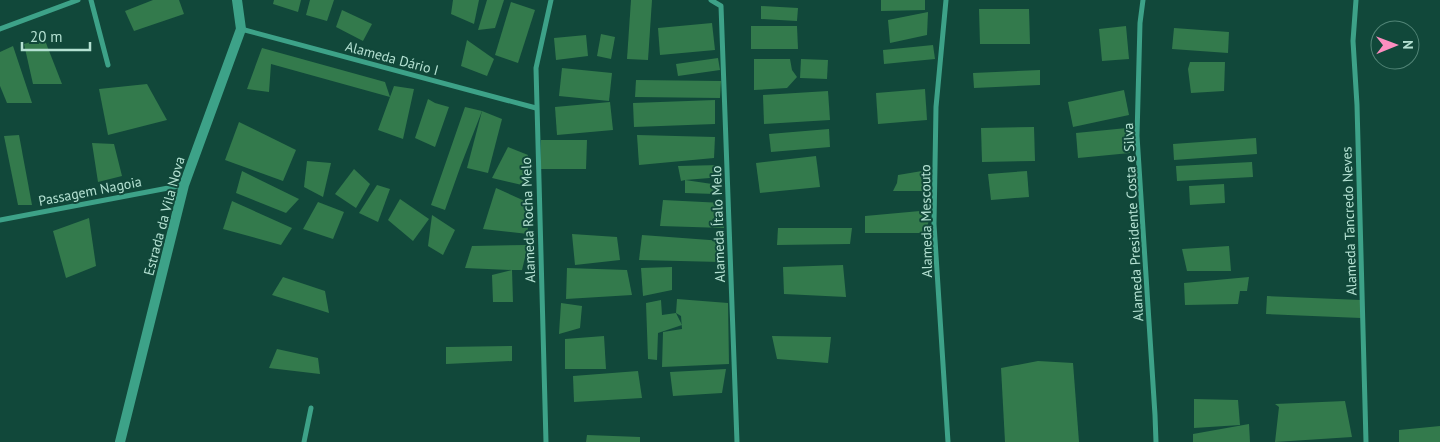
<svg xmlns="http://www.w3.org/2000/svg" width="1440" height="442" font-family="'PT Sans',sans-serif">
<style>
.building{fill:#337a4c}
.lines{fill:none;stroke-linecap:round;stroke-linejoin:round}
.street{stroke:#3da288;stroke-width:5}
.secondary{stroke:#3da288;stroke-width:10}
.labels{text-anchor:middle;stroke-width:4;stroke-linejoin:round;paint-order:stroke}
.street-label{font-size:14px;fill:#b4e1d2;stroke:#11483a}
</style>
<rect width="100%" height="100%" fill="#11483a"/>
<g class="building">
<polygon points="153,0 179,0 184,14 134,31 125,11"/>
<polygon points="274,0 301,0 298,12 273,4"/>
<polygon points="310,0 334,0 327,21 306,15"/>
<polygon points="453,0 479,0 474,24 451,14"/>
<polygon points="487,0 504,0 495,28 478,30"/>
<polygon points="631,0 652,0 648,60 627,59"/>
<polygon points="881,0 925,0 925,10 881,11"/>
<polygon points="511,2 535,10 518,63 495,55"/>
<polygon points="761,6 798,8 797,21 761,19"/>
<polygon points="979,9 1029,9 1030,44 980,44"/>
<polygon points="342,10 372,24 363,41 336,27"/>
<polygon points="928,12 927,35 890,43 888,20"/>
<polygon points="712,23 715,50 660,55 658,28"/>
<polygon points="751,26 797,26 798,49 751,49"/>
<polygon points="1126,26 1129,59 1102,61 1099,29"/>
<polygon points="1174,28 1229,32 1228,53 1172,49"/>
<polygon points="601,34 615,37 611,59 597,56"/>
<polygon points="586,35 588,56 556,60 554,38"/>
<polygon points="44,38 62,84 33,84 24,44"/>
<polygon points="467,40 494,59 487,76 461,66"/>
<polygon points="933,45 935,59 884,64 883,50"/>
<polygon points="13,46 32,103 7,103 0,86 0,52"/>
<polygon points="262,48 385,82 390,97 394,86 414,89 403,139 378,130 390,97 271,64 269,92 247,89"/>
<polygon points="718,58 720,70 678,76 676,64"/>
<polygon points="754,59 790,59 792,70 797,77 787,88 754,90"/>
<polygon points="801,59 828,60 827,79 800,78"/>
<polygon points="1190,62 1225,62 1224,91 1191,93 1188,69"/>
<polygon points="562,68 612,73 609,101 559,96"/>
<polygon points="1040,70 1040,85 974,88 973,73"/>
<polygon points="636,80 721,81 720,98 635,97"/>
<polygon points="147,84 167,120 108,135 99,89"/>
<polygon points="925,89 927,120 878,124 876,93"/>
<polygon points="1124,90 1129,115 1073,127 1068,102"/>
<polygon points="828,91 830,120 764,124 763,95"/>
<polygon points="428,99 435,103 449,107 435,147 415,138"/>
<polygon points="715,100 715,124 634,127 633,103"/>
<polygon points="610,102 613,130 557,135 555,107"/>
<polygon points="465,107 482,111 461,165 445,210 431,205"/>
<polygon points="482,111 502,119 488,173 467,168"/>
<polygon points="239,122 296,150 283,181 225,160"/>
<polygon points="1034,127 1035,161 982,162 981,128"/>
<polygon points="1127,128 1130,153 1078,158 1076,133"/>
<polygon points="829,129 830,147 771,152 769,134"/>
<polygon points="19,135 32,205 18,205 4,136"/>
<polygon points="637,135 715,137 714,158 639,165"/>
<polygon points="1256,138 1257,154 1174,160 1173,144"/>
<polygon points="541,140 587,140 586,169 541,169"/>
<polygon points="92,143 114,144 122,176 98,182"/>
<polygon points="508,147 528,155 522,185 492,178"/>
<polygon points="816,156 820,187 760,193 756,163"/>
<polygon points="307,161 331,163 323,197 304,187"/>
<polygon points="1252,162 1253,177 1177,181 1176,166"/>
<polygon points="720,165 722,177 685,180 719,185 715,194 685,193 685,180 681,181 678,166"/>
<polygon points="354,169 370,184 356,208 335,194"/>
<polygon points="928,170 930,191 893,191 897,183 898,175"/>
<polygon points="242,171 299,199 286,213 236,193"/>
<polygon points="1027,171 1029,197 991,200 988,174"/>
<polygon points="1224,184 1225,203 1190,205 1189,186"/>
<polygon points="377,185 390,189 378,222 359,213"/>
<polygon points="496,188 527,202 528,234 483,229"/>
<polygon points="400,199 429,219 413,241 388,220"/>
<polygon points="663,200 723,203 724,228 660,226"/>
<polygon points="232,201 292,228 281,245 223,229"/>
<polygon points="318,202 344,212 333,239 303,229"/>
<polygon points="931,210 926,233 865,233 865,216"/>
<polygon points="432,215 455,230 443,255 428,246"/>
<polygon points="89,218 96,266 66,278 53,231"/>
<polygon points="778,228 852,228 850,244 777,245"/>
<polygon points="572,234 617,237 620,260 575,265"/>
<polygon points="642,235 723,241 721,262 639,260"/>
<polygon points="528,245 522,270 512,270 513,302 493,302 492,275 512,270 465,268 472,246"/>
<polygon points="1229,246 1231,271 1187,271 1182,249"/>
<polygon points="843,265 846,297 784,294 783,267"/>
<polygon points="672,267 672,290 643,296 641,268"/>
<polygon points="567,268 627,270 632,295 566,299"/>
<polygon points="283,277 325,291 329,313 272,295"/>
<polygon points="1249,277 1247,291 1240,291 1238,304 1185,305 1184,283"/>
<polygon points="1267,296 1361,300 1361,318 1266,314"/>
<polygon points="677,299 728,303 729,364 662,367 663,332 682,329 681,316 676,313"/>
<polygon points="661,300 662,315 676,313 682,325 658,333 657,360 648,359 646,303"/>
<polygon points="561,303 582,306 580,328 559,334"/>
<polygon points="604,336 606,369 565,369 565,339"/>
<polygon points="772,336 831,337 828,363 777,359"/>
<polygon points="512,346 512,361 446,364 446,347"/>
<polygon points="277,349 318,358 320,374 269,368"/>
<polygon points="1038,361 1073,363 1079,442 1005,442 1001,368"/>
<polygon points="726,369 722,393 673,396 670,372"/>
<polygon points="638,371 642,398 574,402 573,376"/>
<polygon points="1194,399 1238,400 1240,425 1194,428"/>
<polygon points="1345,401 1352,437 1275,442 1279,407 1275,404"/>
<polygon points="1249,424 1250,442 1193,442 1193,434"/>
<polygon points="1440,426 1440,442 1399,442 1399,430"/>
<polygon points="587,435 640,437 640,442 586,442"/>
</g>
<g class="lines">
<g class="street">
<polyline points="91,0 108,65"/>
<polyline points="711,0 721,6 737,442"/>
<polyline points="946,0 936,107 934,224 948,442"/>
<polyline points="1143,0 1140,23 1137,136 1155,415 1156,442"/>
<polyline points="1356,0 1353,41 1357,105 1366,442"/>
<polyline points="0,29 78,0"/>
<polyline points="241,29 536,108"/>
<polyline points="0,220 184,185"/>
<polyline points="304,442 311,408"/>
<polyline points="546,442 536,68 551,0"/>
</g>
<polyline class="secondary" points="120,442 184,185 241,29 237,0"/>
</g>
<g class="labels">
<g class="street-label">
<text transform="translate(392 58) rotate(15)" y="5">Alameda Dário I</text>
<text transform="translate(90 191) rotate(-11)" y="5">Passagem Nagoia</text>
<text transform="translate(164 216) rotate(-75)" y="5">Estrada da Vila Nova</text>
<text transform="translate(528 220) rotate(-92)" y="5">Alameda Rocha Melo</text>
<text transform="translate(926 221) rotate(-91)" y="5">Alameda Mescouto</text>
<text transform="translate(1349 221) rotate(-92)" y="5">Alameda Tancredo Neves</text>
<text transform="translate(1133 222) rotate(-93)" y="5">Alameda Presidente Costa e Silva</text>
<text transform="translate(718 224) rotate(-92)" y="5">Alameda Ítalo Melo</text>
</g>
</g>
<g transform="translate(1395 45) rotate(89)"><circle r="24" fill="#11483a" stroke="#528577"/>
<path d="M0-4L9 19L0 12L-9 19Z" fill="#fd8ec0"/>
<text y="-8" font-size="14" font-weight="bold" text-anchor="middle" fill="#b4e1d2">N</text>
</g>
<path d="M22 42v8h68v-8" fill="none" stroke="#b4e1d2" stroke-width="2.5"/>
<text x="30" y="42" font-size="15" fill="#b4e1d2" stroke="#11483a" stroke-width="4" paint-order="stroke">20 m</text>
</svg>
